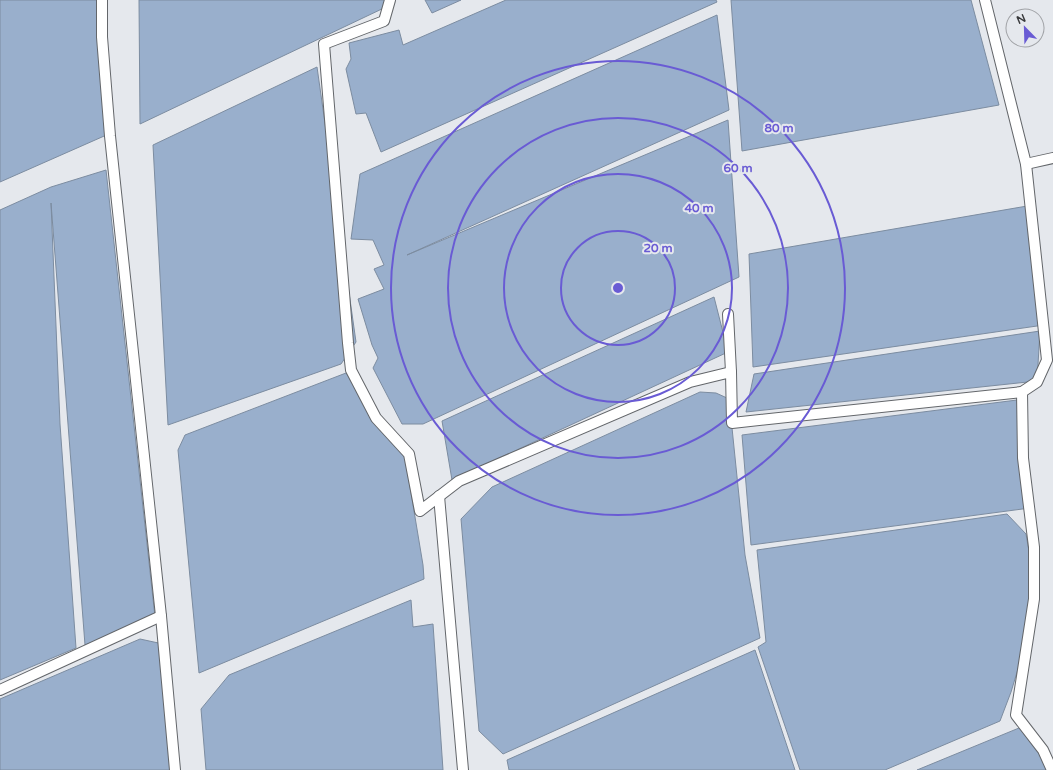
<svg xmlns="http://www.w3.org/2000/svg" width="1053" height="770" font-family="'Varela Round',sans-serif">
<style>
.water{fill:#99afcc;stroke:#7c8ca0}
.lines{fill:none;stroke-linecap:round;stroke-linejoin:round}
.service-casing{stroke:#63666a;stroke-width:12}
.service{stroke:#fff;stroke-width:10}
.ring{fill:none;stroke:#695bd4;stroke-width:2}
.centre{fill:#695bd4;stroke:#e5e8ed;stroke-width:2}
.ring-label{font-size:12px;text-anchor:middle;font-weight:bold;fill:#695bd4;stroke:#e5e8ed;stroke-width:4;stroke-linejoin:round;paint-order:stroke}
</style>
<rect width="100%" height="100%" fill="#e5e8ed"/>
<g class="water">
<polygon points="0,0 105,0 111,133 0,182"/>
<polygon points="139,0 391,0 386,7 140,124"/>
<polygon points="425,0 461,0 432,13"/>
<polygon points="506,0 716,0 717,2 381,152 366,113 356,114 346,69 351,59 349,43 399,30 403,45"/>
<polygon points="731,0 971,0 999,105 742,151"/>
<polygon points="717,15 729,110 407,255 728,120 739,277 423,424 402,424 373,368 378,358 372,345 358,299 384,289 374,269 384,265 373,240 351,239 360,174"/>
<polygon points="317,67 356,342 341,364 168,425 153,145"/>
<polygon points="106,170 155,617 85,645 51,203 60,424 76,648 0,680 0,210 51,187"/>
<polygon points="1033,205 1044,325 753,367 749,254"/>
<polygon points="714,297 728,352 452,480 442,421"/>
<polygon points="1040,331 1037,381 746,412 754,374"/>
<polygon points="346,373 405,457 423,565 424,579 199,673 178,450 185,435"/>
<polygon points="700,392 716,393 727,398 731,418 745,555 760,638 503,754 479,731 461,519 492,487"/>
<polygon points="1017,400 1030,508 751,545 742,435"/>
<polygon points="1007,514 1026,534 1033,575 1028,636 1011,692 1000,721 885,770 800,770 758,647 766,642 757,550"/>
<polygon points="411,600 413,627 433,624 443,770 206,770 201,709 229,675"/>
<polygon points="140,639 163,644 179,770 0,770 0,699"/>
<polygon points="755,650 795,770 509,770 507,760"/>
<polygon points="1019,728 1041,755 1048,770 917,770"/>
</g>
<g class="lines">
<g class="service-casing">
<g id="service">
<polyline points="102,0 102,37 110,136 161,616 175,770"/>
<polyline points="390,0 384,21 324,44 348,343 351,370 376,418 409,454 420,511 459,481 690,382 731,372 732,423 1022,392"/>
<polyline points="985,0 1026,164 1047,360 1037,382 1022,392 1023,458 1034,547 1034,599 1016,715 1043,750 1052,770"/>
<polyline points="1026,164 1053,158"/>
<polyline points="728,314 731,372"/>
<polyline points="439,496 463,770"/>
<polyline points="0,690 161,616"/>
</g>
</g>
<use href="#service" class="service"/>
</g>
<g class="ring">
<circle cx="618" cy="288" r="57"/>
<circle cx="618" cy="288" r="114"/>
<circle cx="618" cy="288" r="170"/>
<circle cx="618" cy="288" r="227"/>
</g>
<circle cx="618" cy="288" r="6" class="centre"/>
<g class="ring-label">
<text x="779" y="132">80 m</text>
<text x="738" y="172">60 m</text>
<text x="699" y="212">40 m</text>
<text x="658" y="252">20 m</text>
</g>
<g transform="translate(1025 28) rotate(337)"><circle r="19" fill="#e5e8ed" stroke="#a0a2a6"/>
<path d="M0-3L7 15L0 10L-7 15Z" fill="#695bd4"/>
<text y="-6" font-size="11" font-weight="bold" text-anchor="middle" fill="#38393b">N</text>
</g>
</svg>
